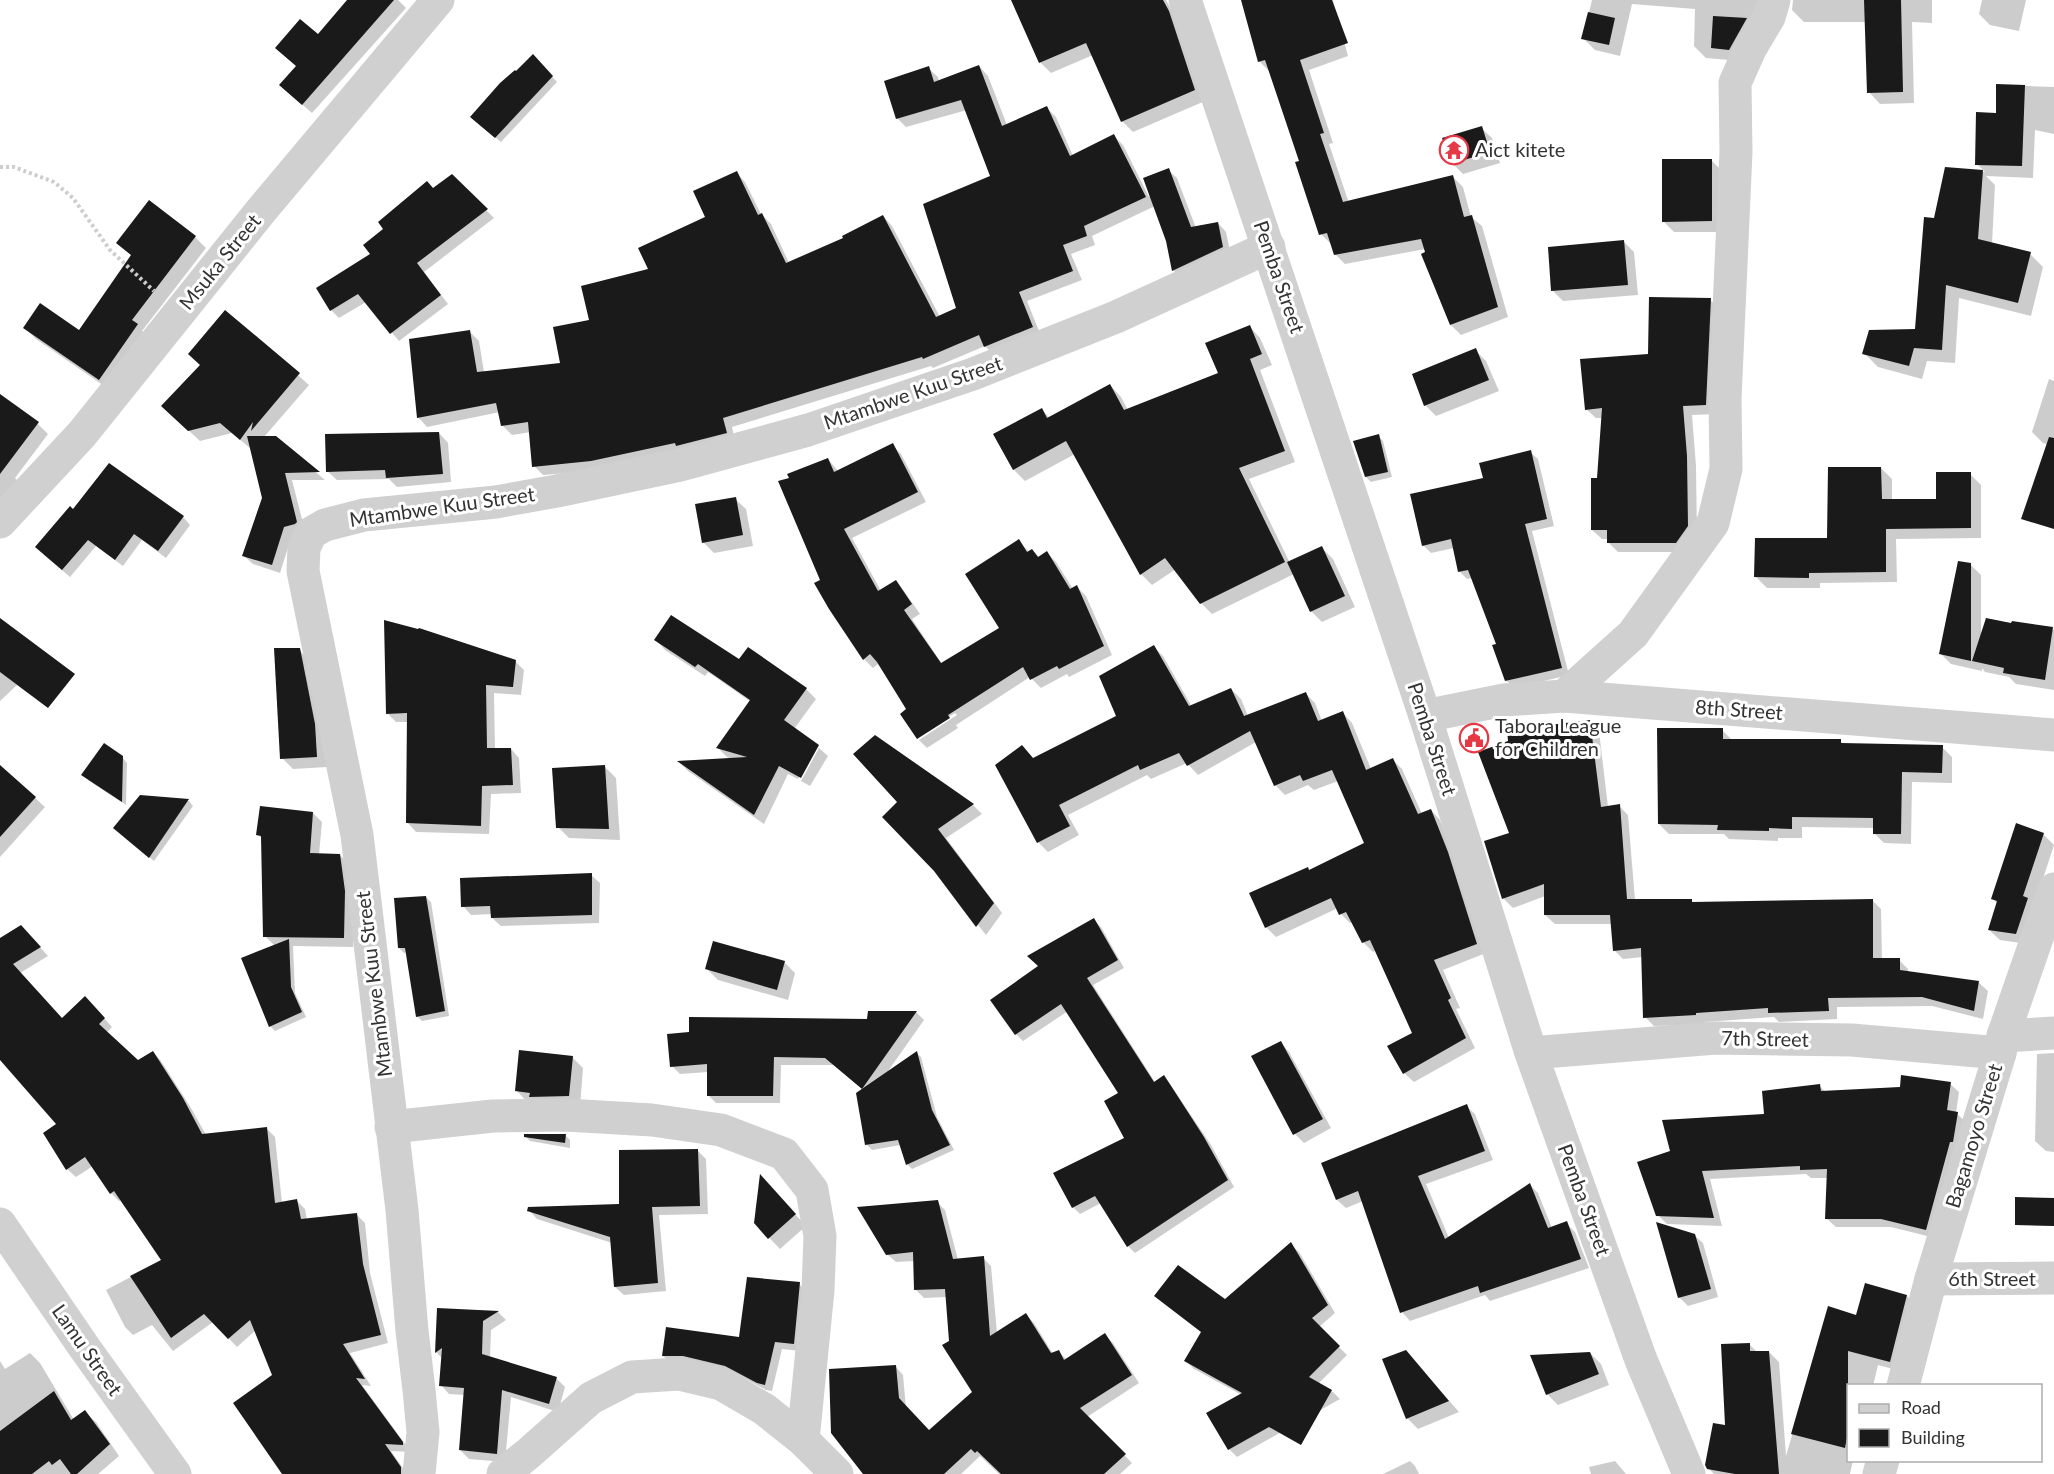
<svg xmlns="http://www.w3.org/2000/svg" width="2054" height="1474" font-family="Lato,sans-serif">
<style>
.shadow{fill:#0003}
.building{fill:#1a1a1a}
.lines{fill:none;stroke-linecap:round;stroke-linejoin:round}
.path{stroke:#cdcdcd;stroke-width:4;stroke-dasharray:3 3;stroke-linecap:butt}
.street{stroke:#d0d0d0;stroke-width:33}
.labels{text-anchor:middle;stroke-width:6;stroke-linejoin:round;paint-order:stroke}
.poi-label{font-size:20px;fill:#333;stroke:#fff;text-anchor:start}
.street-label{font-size:20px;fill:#333;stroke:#fff}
</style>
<rect width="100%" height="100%" fill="#fff"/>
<g class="shadow">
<polygon points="353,0 398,0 406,8 312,113 290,94 297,67"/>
<polygon points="1013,0 1166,0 1179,24 1205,101 1133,132 1122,121 1093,55 1051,73 1040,62"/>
<polygon points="1258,0 1333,0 1348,56 1309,70 1333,143 1329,144 1349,203 1453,177 1463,187 1471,217 1482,226 1508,317 1461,335 1451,325 1425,249 1345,264 1335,254 1331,244 1321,234 1301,162 1269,71 1259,61"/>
<polygon points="1592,0 1771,0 1741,61 1706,58 1694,46 1695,9 1632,4 1620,56 1595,50 1583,38"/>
<polygon points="1793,0 1932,0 1932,23 1912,22 1914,103 1880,104 1869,92 1866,22 1804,22 1792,10"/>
<polygon points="1982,0 2026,0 2019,31 1990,25 1979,14"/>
<polygon points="538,61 557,82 501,142 477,122"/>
<polygon points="979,66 988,76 1007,125 1047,108 1056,117 1073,156 1114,136 1123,145 1149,197 1168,170 1177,178 1196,228 1218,223 1226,232 1231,256 1182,279 1173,270 1168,241 1155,206 1092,236 1095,245 1071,254 1082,280 1027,301 1041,336 994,355 985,346 933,368 931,366 732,427 735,442 601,470 543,475 534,466 531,432 512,435 503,426 500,412 427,427 418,417 470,332 479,341 484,372 562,364 591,321 707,217 736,172 745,182 761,214 771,224 789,263 845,238 883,216 892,226 940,317 958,309 992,177 967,110 906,127 897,118 928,68 938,77 939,82"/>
<polygon points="1998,85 2054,87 2054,134 2035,130 2033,178 1986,176 1995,185 1992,244 2030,254 2043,267 2031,316 1959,298 1955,363 1927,361 1922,379 1878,367 1864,353 1917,331 1935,220 1946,169 1985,172 1977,164 1997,114"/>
<polygon points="1481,128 1492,138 1500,163 1463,174 1452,163"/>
<polygon points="1711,160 1722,171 1722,232 1674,232 1663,221"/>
<polygon points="452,176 494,218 424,272 448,304 399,341 366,302 339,318 331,310 372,254 434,190"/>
<polygon points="195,237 206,248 142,331 148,336 110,390 36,339 25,328 79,332 132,256 118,243"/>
<polygon points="1623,241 1634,252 1638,295 1563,301 1552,290"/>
<polygon points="1710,300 1720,309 1715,414 1692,415 1696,466 1697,535 1685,552 1618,552 1609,543 1609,539 1602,539 1592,530 1599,479 1603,418 1596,418 1586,409 1650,355"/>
<polygon points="226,312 309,385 264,437 275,437 325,480 292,480 305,531 292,535 280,573 253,564 244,556 263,498 251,449 232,433 200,441 173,416 202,366"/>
<polygon points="1249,326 1260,338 1272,365 1260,370 1295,462 1249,479 1290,563 1322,548 1333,559 1355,607 1322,622 1311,611 1294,574 1212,614 1201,603 1176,569 1152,585 1141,574 1075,454 1025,481 1014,470 995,435 1042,410 1050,418 1110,385 1121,397 1128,410 1220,374"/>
<polygon points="1475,350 1486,361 1499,391 1436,416 1425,405"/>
<polygon points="2049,379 2054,381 2054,446 2043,443 2032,432"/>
<polygon points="0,396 38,424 48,434 15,478 22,485 0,511"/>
<polygon points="439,433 448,443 451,482 397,487 389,479 337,480 327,471"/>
<polygon points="1378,436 1383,441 1392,477 1371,482 1366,477"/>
<polygon points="892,445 901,454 926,502 852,538 881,591 895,582 904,591 920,614 912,619 942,664 1001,628 1019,541 1029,552 1032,550 1040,558 1047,553 1056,562 1073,589 1077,587 1086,596 1112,655 1069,677 1067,674 1041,688 1030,677 956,725 958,728 927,748 919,740 957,715 955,713 918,737 908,710 878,664 873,668 864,659 822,581 791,479 828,459 838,471"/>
<polygon points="1530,452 1538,459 1554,526 1532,531 1569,675 1514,688 1506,680 1498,645 1472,578 1467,579 1459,571 1454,548 1431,553 1423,545"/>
<polygon points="1881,468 1892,479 1892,501 1937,501 1970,474 1981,485 1981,538 1896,539 1897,582 1820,583 1820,588 1767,588 1756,577 1829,540"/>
<polygon points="735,499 746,509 753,546 714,553 703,542"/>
<polygon points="73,511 183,517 190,525 166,558 142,540 123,566 96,546 70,577 44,555"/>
<polygon points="1970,564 1981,575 1981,634 2012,625 2052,629 2054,630 2054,690 2016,684 2009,677 1985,672 1982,668 1982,671 1951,664 1940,653"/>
<polygon points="656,640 739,661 806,689 816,699 794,729 817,746 798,779 788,774 764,824 688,771 680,763 734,760 727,757 718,748 751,702 708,672 705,676 665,650"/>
<polygon points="1154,647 1163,656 1192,707 1231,689 1241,699 1248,716 1305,693 1315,703 1322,721 1343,713 1352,723 1371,769 1393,760 1402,769 1422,814 1431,810 1440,820 1457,863 1486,953 1443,970 1460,1008 1456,1009 1475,1048 1414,1082 1404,1073 1414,1033 1376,950 1373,952 1363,942 1353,922 1350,923 1341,914 1338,908 1276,937 1266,927 1310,871 1366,843 1338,781 1314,790 1308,785 1285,795 1275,785 1256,742 1198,775 1187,763 1151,779 1147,775 1068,815 1079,835 1048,852 1039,843 997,766 1034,760 1118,717"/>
<polygon points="0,648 60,667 32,696 17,685 0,701"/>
<polygon points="299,650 310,661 327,767 293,769 282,758"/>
<polygon points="515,661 524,670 521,695 494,693 495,750 511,749 519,758 521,793 491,794 489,834 416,832 408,823 409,722 396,722 388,714"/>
<polygon points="1590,722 1599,731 1608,807 1619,806 1628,815 1635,900 1692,901 1694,903 1872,900 1881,909 1882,960 1899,960 1908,969 1908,972 1978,982 1988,991 1983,1019 1932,1006 1837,1007 1837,1019 1779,1022 1774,1017 1705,1022 1705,1024 1654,1026 1645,1017 1643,957 1623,959 1614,950 1612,924 1555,924 1545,915 1545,896 1513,908 1504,899 1486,842 1511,834"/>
<polygon points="1722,730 1732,740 1840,741 1845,745 1942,747 1952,757 1952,783 1912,782 1911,844 1884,843 1874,833 1874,828 1802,827 1802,838 1778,838 1778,841 1729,839 1724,834 1669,834 1659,824"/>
<polygon points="875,737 973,805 982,814 946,838 1002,913 986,935 935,870 899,802"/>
<polygon points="819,748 828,756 810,786 801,781"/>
<polygon points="122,757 127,763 126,805 88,780"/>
<polygon points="605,767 616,778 620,840 569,838 558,827"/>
<polygon points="0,787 35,798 45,807 0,857"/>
<polygon points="141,796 189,801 193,806 154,861 120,833"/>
<polygon points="313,813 322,822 319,855 340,855 349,865 354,902 353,947 293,946 295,993 306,1017 275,1031 270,1026 275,946 265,936 263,839 258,835"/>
<polygon points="2043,834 2054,845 2034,906 2027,944 2000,940 1989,930 1998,904 1993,899"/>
<polygon points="591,875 600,883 599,923 501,926 492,918 492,914 471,915 463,906"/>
<polygon points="426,897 431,902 449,1016 422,1021 417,1016 407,952 404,953 399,948"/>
<polygon points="1094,920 1101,927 1124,968 1093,985 1155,1082 1164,1077 1170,1084 1211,1145 1234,1187 1135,1253 1128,1246 1101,1203 1080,1214 1073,1207 1126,1138 1120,1094 1068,1011 1023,1041 1016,1034 1040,966"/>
<polygon points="30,936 48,956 20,973 62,1020 94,1007 112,1027 106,1033 138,1061 153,1052 161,1061 191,1108 206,1135 267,1129 275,1137 282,1203 296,1200 305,1209 307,1220 356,1214 365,1223 370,1273 388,1343 350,1353 371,1386 362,1385 411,1452 391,1451 407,1474 284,1474 274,1376 256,1330 237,1347 213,1322 173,1351 152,1325 133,1335 125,1327 106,1290 163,1260 122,1199 119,1201 111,1193 93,1166 76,1177 67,1169 58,1124 0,1058 0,938"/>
<polygon points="784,962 795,973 788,1000 718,980 707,969"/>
<polygon points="916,1012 924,1020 886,1074 916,1053 921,1057 937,1117 954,1150 912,1169 907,1164 901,1145 872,1150 867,1145 864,1090 834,1065 781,1065 780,1103 716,1103 708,1095 708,1072 680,1074 672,1066 869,1020 870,1013"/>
<polygon points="1280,1042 1289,1052 1331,1128 1304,1143 1295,1134 1253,1057"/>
<polygon points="2054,1053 2054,1152 2046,1151 2035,1141 2037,1054"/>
<polygon points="572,1057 583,1068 580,1107 527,1102 517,1091"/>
<polygon points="1950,1084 1959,1092 1956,1113 1966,1122 1935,1238 1891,1227 1836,1227 1827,1219 1828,1178 1811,1178 1806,1174 1710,1179 1722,1226 1667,1224 1658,1215 1639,1163 1766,1115 1819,1086 1826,1092"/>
<polygon points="1466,1106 1475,1114 1493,1160 1426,1184 1449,1238 1530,1185 1538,1193 1552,1228 1566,1223 1575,1232 1589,1268 1490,1301 1485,1295 1410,1321 1402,1312 1363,1201 1346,1208 1337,1200"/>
<polygon points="565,1135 570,1140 570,1148 530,1141 525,1136"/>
<polygon points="697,1150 706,1159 708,1214 659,1215 666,1291 624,1295 615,1287 612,1243 537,1219 529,1210 621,1205"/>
<polygon points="770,1187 806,1226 780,1249 755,1223"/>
<polygon points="937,1202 945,1210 958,1260 983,1258 991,1266 997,1333 1026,1315 1034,1323 1053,1354 1059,1352 1067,1360 1105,1335 1113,1343 1139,1383 1087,1417 1132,1463 1120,1474 999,1474 980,1456 961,1474 865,1474 895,1366 903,1375 906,1408 930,1432 974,1392 950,1342 947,1297 924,1298 916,1290 915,1261 896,1262 887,1254"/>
<polygon points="1659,1225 1694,1235 1703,1243 1718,1297 1688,1306 1680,1298"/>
<polygon points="1291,1245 1299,1252 1335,1313 1319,1327 1347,1355 1318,1384 1333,1392 1340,1399 1237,1457 1229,1449 1242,1395 1194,1369 1186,1361 1202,1333 1225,1301"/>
<polygon points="799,1284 806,1291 801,1351 782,1349 772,1391 766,1390 734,1373 671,1363 663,1356 741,1339"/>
<polygon points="1907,1296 1917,1306 1900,1371 1878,1365 1873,1386 1848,1386 1848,1460 1853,1460 1850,1474 1714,1474 1708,1468 1727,1427 1749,1344 1757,1352 1769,1352 1779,1362 1786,1456 1829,1308 1857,1317"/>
<polygon points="438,1310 498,1312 506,1320 491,1330 490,1358 557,1379 565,1387 558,1412 511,1397 505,1462 469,1459 460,1450 465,1395 449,1394 441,1385 443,1359 436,1352"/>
<polygon points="30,1353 40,1363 74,1420 85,1412 96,1422 119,1456 98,1474 0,1474 0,1361 5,1369"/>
<polygon points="1590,1353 1601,1364 1609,1385 1558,1405 1547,1394"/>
<polygon points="1416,1363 1459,1412 1418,1429 1407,1418"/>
<polygon points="1410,1461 1415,1466 1419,1474 1383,1474"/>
<polygon points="1615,1461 1626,1474 1591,1474 1589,1467"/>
</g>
<g class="building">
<polygon points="347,0 394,0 302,105 279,85 296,66 275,48 300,19 318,34"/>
<polygon points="1011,0 1163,0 1169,11 1195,90 1121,122 1086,43 1039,63"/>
<polygon points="1241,0 1332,0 1348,43 1300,60 1324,133 1320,134 1343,202 1453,175 1464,217 1472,215 1498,307 1450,325 1421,254 1425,252 1421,239 1334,255 1327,233 1319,235 1295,162 1299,161 1265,60 1258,62"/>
<polygon points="1864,0 1901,0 1903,92 1867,93"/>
<polygon points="1588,12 1615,18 1609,45 1581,39"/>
<polygon points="1713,16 1747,18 1729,50 1711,48"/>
<polygon points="533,54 553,76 495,138 470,117 500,83 515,70 516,71"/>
<polygon points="979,65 1002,126 1047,106 1070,156 1114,134 1146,197 1084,226 1087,236 1063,245 1073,271 1019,292 1033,327 984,347 979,335 923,359 922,357 723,418 727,433 676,446 675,443 591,461 532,467 528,422 501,426 496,403 417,418 409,339 470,330 477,372 560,363 553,327 589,320 581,286 648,269 638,248 705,217 693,191 737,171 758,215 762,213 786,263 843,238 842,236 883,215 936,317 956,308 923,204 990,176 961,100 896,119 884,81 929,66 934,82"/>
<polygon points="1996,84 2025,85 2022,166 1975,165 1976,112 1996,113"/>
<polygon points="1482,126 1490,152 1451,164 1442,138"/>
<polygon points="1662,159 1712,159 1712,221 1662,222"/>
<polygon points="1945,167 1983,170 1978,239 2031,252 2018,303 1946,285 1942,350 1914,348 1909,366 1862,354 1869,330 1915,329 1924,217 1934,218"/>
<polygon points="1169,168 1191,227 1218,222 1223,247 1172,271 1166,241 1143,178"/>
<polygon points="452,174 488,209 417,263 441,295 390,334 358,294 330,311 316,288 370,254 363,245 383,229 378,222 427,181 433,188"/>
<polygon points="149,200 196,236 132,320 138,324 99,380 23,328 40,303 79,330 131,255 116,243"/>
<polygon points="1624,240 1628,285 1551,291 1548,247"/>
<polygon points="1649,297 1711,298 1706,405 1683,406 1687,456 1688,526 1676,543 1607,543 1607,530 1591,530 1591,478 1597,478 1602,408 1585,410 1580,359 1648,354"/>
<polygon points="225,310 300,373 251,431 253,422 240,440 220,423 188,431 161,406 200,365 188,354"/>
<polygon points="1250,325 1262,354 1250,359 1285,451 1239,468 1285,562 1200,604 1165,558 1140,575 1066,441 1013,470 993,434 1042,408 1047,418 1110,384 1124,410 1218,373 1205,343"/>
<polygon points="1476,348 1489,380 1424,406 1412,374"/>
<polygon points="0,394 39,422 0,474"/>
<polygon points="439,432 443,474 386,478 385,470 326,472 325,434"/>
<polygon points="1379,434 1388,472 1365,477 1353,441"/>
<polygon points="247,436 276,436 320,472 285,473 297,522 295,524 284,527 272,565 242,556 262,498"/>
<polygon points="2049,437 2054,438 2054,529 2021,519"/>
<polygon points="893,443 918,492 844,529 878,591 896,580 912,604 904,610 941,663 999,628 965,574 1019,539 1027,552 1032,549 1038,557 1047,551 1070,589 1077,585 1104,646 1059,669 1057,666 1030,680 1023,667 948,715 950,718 917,739 900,714 906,709 877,662 870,654 863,660 829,609 814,583 820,580 778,481 789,478 787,474 828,458 834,472"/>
<polygon points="1531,450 1547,519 1525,524 1562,668 1505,681 1492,645 1496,644 1468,570 1458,572 1451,539 1422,546 1410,494 1483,478 1479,463"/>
<polygon points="109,463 184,516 158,551 134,534 115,560 88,540 62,570 35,547 70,506 73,509"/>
<polygon points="1828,467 1881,467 1882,499 1936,499 1936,472 1971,472 1971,528 1886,529 1886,572 1809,573 1809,578 1754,577 1755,538 1827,538"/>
<polygon points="736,497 743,535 702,543 695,504"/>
<polygon points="1322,546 1345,596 1310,612 1287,562"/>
<polygon points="1958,561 1971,563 1971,661 1939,654"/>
<polygon points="671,615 739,659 748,647 807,688 784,720 819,745 801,778 779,766 754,815 677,761 747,757 716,748 750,700 698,664 695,667 654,640"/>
<polygon points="0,618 75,674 48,708 0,672"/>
<polygon points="1986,618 2011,623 2012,621 2053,627 2045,680 2003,673 2004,668 1972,661"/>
<polygon points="384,620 418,629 419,628 516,660 513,687 486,685 487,748 511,748 513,785 482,786 481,826 406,823 407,713 386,714"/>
<polygon points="1154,645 1189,706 1231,688 1244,716 1306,692 1318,721 1343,711 1366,770 1393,758 1418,814 1431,809 1448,852 1477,944 1434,960 1451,998 1448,1000 1466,1038 1403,1074 1387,1046 1412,1033 1370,940 1362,943 1346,912 1339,915 1331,898 1265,928 1249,893 1308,867 1309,870 1364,843 1332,770 1303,781 1300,775 1274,786 1250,731 1187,766 1179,753 1140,770 1138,765 1059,805 1070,826 1037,843 995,765 1022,745 1033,758 1116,716 1099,676"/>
<polygon points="274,648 300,648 315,724 317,757 280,759"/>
<polygon points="1590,720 1601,807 1620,804 1627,899 1692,899 1692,902 1873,899 1873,958 1900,958 1900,970 1979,981 1974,1011 1922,997 1828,998 1829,1011 1768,1013 1768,1008 1696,1013 1696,1015 1643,1018 1641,948 1613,951 1610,915 1544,915 1544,884 1502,899 1484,841 1509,833 1478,752 1508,741 1507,730"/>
<polygon points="1657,728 1723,728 1723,739 1841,739 1841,743 1943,745 1942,773 1902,772 1901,834 1873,834 1873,818 1792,817 1792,829 1769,828 1769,831 1717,830 1718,825 1658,824"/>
<polygon points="875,735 974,804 938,829 994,903 976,927 934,871 882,817 897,802 853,754"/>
<polygon points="104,743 123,756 122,802 81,775"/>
<polygon points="0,765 36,797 0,837"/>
<polygon points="605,765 609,829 556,828 552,768"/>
<polygon points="140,795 189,799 149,858 113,828"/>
<polygon points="260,806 313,812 310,853 340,854 345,891 344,938 263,937 261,836 256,835"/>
<polygon points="2016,823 2044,833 2023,896 2028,898 2016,934 1988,930 1997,901 1991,899"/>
<polygon points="592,873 592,915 491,918 490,906 461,907 460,878"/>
<polygon points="426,896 445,1011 416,1017 405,948 398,948 394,898"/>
<polygon points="1094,918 1118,960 1087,978 1154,1082 1164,1075 1204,1137 1228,1180 1127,1247 1095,1196 1072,1208 1053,1173 1124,1138 1104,1101 1118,1093 1061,1004 1015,1035 990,1000 1038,966 1027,956"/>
<polygon points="21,925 41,947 13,964 62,1018 85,996 105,1018 99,1024 138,1060 153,1051 183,1098 202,1134 267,1127 275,1203 297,1199 301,1219 357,1213 363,1264 381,1335 343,1344 365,1379 356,1378 403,1442 403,1445 385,1444 401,1467 401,1474 282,1474 233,1403 272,1375 250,1320 228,1339 204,1314 171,1338 130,1276 161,1260 114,1191 110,1194 85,1157 66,1170 43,1133 56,1124 0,1060 0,938"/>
<polygon points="289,939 291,987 302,1012 269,1027 241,958"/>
<polygon points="713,941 785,961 777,990 705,969"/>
<polygon points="868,1011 917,1011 862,1089 825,1058 774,1057 773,1096 707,1096 707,1064 670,1067 667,1034 689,1032 689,1017 867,1019"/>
<polygon points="1281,1041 1323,1119 1293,1135 1251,1056"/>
<polygon points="519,1050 573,1056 569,1096 529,1097 530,1093 515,1091"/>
<polygon points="917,1051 932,1110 950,1145 906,1165 898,1140 865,1145 856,1093"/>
<polygon points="1901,1075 1951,1082 1947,1110 1958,1112 1953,1142 1950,1142 1926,1230 1881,1219 1825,1219 1827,1169 1800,1170 1800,1166 1702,1171 1714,1218 1656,1216 1637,1162 1670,1151 1662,1120 1764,1114 1762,1091 1820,1084 1821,1091 1900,1087"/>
<polygon points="1467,1104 1485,1151 1418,1176 1445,1239 1530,1183 1548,1228 1567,1221 1581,1259 1480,1293 1478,1286 1400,1313 1358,1191 1336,1200 1321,1163"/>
<polygon points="524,1134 566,1134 565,1143 524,1137"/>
<polygon points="698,1149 700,1206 652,1207 658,1283 614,1287 610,1237 527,1211 528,1207 619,1204 619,1150"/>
<polygon points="760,1174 796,1214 768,1239 754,1223"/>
<polygon points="2015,1197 2054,1198 2054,1226 2015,1225"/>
<polygon points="938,1200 953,1259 984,1256 990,1336 1026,1313 1051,1353 1059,1350 1064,1360 1105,1333 1132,1375 1080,1408 1126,1454 1104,1474 1001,1474 977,1451 975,1453 971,1449 944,1474 863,1474 831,1433 829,1369 896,1365 899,1398 929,1430 972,1392 942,1345 949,1341 945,1289 914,1290 913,1252 886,1255 857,1207"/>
<polygon points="1656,1222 1695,1234 1711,1289 1678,1298"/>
<polygon points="1291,1242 1328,1305 1312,1318 1340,1346 1309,1377 1332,1390 1301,1445 1269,1427 1228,1450 1206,1413 1242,1393 1184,1361 1201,1332 1154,1296 1178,1265 1225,1299"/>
<polygon points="747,1277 800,1282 794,1344 775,1342 765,1385 757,1383 725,1366 683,1356 662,1356 666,1327 739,1337"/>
<polygon points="1865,1283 1907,1295 1890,1362 1848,1351 1848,1432 1845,1448 1791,1434 1828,1306 1856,1315"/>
<polygon points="437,1308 499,1311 483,1321 482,1354 557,1377 549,1404 502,1390 497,1454 459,1450 464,1388 439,1386 442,1348 435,1353"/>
<polygon points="1750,1343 1750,1351 1769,1351 1779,1474 1735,1474 1707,1469 1705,1465 1713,1423 1725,1425 1721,1344"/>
<polygon points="1406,1350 1449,1401 1406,1419 1382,1359"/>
<polygon points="1590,1352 1599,1374 1546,1395 1530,1355"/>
<polygon points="54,1391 71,1420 85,1410 110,1444 77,1474 71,1474 60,1459 52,1465 49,1461 32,1474 0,1474 0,1431"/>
</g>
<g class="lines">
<polyline class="path" points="0,167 14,167 54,182 73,198 110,250 154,291"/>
<g class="street">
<polyline points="1185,0 1425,716 1531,1053 1641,1360 1689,1474"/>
<polyline points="0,522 82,434 260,212 438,0"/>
<polyline points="1564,696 1633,634 1713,523 1726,469 1725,399 1736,152 1735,83 1750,49 1769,17 1774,0"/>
<polyline points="1425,716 1504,700 1564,696 2054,735"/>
<polyline points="2003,1036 2054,1033"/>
<polyline points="1531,1053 1716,1038 1852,1040 2000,1053"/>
<polyline points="391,1127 493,1116 566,1115 652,1120 721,1130 784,1154 812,1190 820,1236 818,1290 803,1440"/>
<polyline points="0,1224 84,1347 175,1474"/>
<polyline points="1931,1279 2054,1278"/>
<polyline points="1903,1386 1931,1279 2000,1053 2003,1036 2054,889"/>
<polyline points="419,1474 423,1432 419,1390 412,1331 402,1210 357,835 303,571 304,548 311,533 325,525 364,515 496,502 557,491 680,465 808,430 973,374 1116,317 1269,247"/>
<polyline points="503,1474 529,1453 591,1398 632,1377 679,1374 721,1384 764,1409 803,1440 837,1474"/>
<polyline points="1879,1474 1883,1460"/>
</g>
</g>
<defs>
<g id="temple-ring" transform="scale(1.5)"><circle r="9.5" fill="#fff" stroke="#e63946" stroke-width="1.5"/><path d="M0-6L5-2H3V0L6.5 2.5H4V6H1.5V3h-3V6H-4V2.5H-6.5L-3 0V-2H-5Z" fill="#e63946"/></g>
<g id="civic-ring" transform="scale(1.5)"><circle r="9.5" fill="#fff" stroke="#e63946" stroke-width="1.5"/><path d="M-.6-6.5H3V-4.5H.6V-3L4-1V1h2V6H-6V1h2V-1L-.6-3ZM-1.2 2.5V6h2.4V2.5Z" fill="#e63946"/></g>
</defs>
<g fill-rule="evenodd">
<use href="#temple-ring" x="1454" y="150"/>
<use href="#civic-ring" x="1474" y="738"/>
</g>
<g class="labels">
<g class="poi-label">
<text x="1475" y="157">Aict kitete</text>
<text x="1495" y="733">Tabora League<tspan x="1495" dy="23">for Children</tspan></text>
</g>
<g class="street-label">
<text transform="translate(220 262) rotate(-51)" y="7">Msuka Street</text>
<text transform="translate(1279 277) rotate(71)" y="7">Pemba Street</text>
<text transform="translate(913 393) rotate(-19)" y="7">Mtambwe Kuu Street</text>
<text transform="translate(442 507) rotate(-8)" y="7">Mtambwe Kuu Street</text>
<text transform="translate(1739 710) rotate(4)" y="7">8th Street</text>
<text transform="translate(1432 739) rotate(72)" y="7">Pemba Street</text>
<text transform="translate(374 984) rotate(-97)" y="7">Mtambwe Kuu Street</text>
<text transform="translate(1765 1039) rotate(1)" y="7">7th Street</text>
<text transform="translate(1974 1136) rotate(-73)" y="7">Bagamoyo Street</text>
<text transform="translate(1584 1200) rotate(70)" y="7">Pemba Street</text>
<text x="1992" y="1286">6th Street</text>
<text transform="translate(87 1350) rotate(55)" y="7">Lamu Street</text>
</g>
</g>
<rect x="1847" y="1384" width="195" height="78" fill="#ffffff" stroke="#adadad" stroke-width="1.5"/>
<rect x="1859" y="1404" width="30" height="9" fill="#d0d0d0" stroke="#adadad" stroke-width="1.5"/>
<text x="1901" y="1414" font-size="18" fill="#333333">Road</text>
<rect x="1859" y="1429" width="30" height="18" fill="#1a1a1a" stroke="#adadad" stroke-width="1.5"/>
<text x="1901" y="1444" font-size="18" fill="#333333">Building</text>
</svg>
